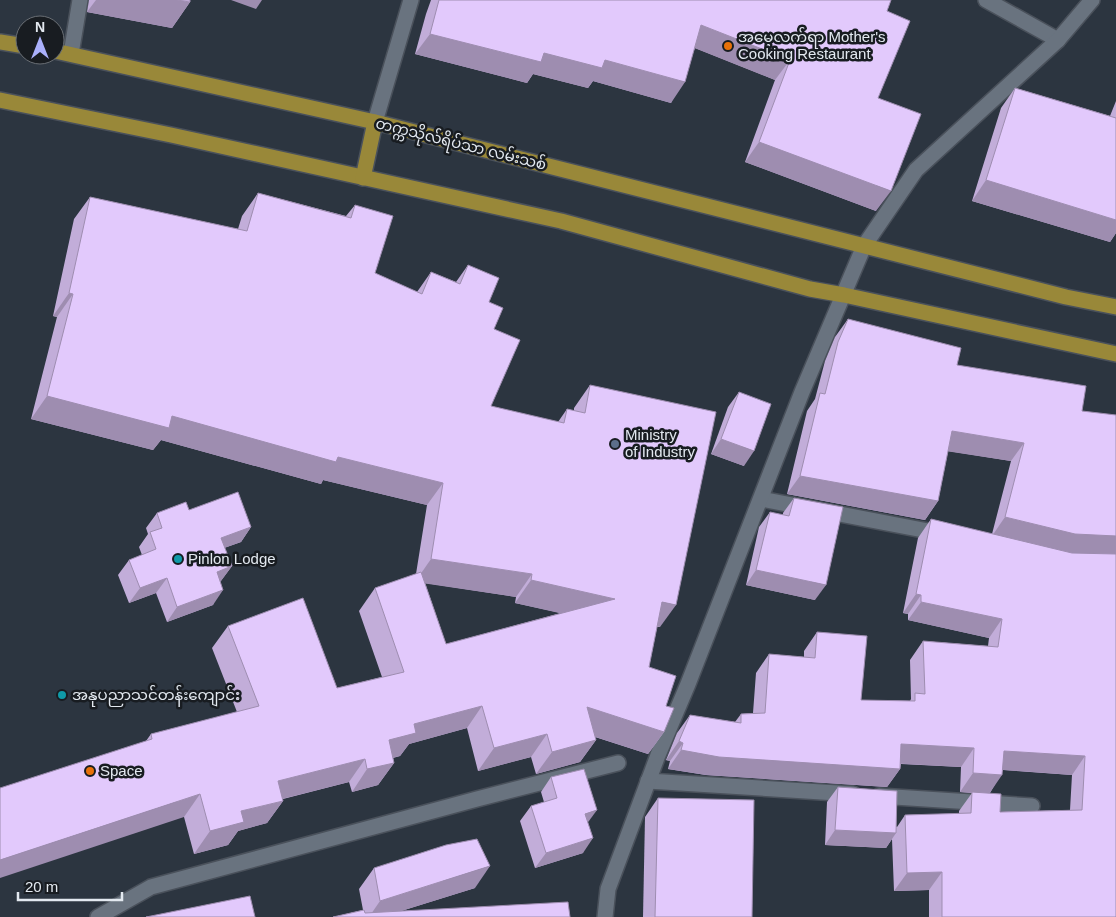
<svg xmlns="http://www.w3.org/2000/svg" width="1116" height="917" font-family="Helvetica,'Noto Sans Myanmar',sans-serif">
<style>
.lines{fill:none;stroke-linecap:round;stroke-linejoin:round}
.minor-casing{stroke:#4a515b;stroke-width:18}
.major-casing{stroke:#4a515b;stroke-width:18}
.minor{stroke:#69737f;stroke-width:15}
.major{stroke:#998839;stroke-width:15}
.wall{fill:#c2add9;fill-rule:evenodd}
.shaded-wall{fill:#9e8db0}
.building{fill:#e2c9fc;stroke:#9e8db0}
.food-dot{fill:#e8710a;stroke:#181c21;stroke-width:2}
.service-dot{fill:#5c6f8a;stroke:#181c21;stroke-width:2}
.culture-dot{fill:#0f9aa8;stroke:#181c21;stroke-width:2}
.labels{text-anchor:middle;stroke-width:5;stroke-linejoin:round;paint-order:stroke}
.poi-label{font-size:15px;fill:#e3e9f0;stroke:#181c21;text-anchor:start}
.street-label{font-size:15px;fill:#e3e9f0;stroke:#181c21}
</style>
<rect width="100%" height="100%" fill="#2c3540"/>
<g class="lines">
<g class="minor-casing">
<g id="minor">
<polyline points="986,0 1058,40"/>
<polyline points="71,54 80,0"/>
<polyline points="375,122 411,0"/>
<polyline points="761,499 944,534"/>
<polyline points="648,781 853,794"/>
<polyline points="879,796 1032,806"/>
<polyline points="98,917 151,887 477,799 618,763"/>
<polyline points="605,917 608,889 658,755 688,684 802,392 864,246 916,170 1058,40 1092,0"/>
</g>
</g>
<g class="major-casing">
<g id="major">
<polyline points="0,42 25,46"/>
<polyline points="55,51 375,122 1066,297 1116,307"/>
<polyline points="0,100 171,135 561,221 810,289 844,295 1116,354"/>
<polyline points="363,178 375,122"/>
</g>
</g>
<use href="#minor" class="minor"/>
<use href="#major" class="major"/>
</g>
<g class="wall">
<polygon points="89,0 190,0 190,2 172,28 87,12"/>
<polygon points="431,0 891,0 887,11 878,98 876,211 745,162 775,80 695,48 671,103 593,81 588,88 533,74 527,83 415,54 426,14"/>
<polygon points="1015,88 1110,116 1116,101 1116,233 1110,242 972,201 1001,108"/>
<path d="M258 193 346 216 355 205 375 273 417 292 431 272 456 282 468 265 489 302 494 329 491 406 558 422 567 409 574 411V408L590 385 660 627H657L649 667 666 706 664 732 648 754 595 737 596 740 580 762 536 774 531 757 478 771 467 728 409 744 400 756 393 758 394 763 378 785 352 792 349 782 283 799V801L267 823 238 831 228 845 194 854 184 817 146 741 151 734 237 712 212 648 228 626 337 688 382 677 359 611 375 588 416 574 427 505 323 480 321 484 161 440 153 450 31 419 57 317 53 316 74 219 90 197 238 229 242 216ZM425 583 516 597 515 603 561 613 446 644Z"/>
<path d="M848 319 957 365 1082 411 1116 917H929V890L894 891 892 839 886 848 825 845 827 802 838 787 897 827 905 815 959 814V811L972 793 960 792 961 767 901 764 900 769 887 787 706 775 668 769 670 761 666 760 677 733 690 715 735 722 741 714 753 713 756 673 769 654 804 657V651L817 632 861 700 910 701 911 699 910 660 923 641 988 646 989 638 908 620V614L903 613 918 538 931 519 992 534 1011 461 948 451 938 501 925 520 787 494 807 411 815 399 825 361 835 337ZM1003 770 1072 775 1070 810 1000 812 990 793Z"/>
<polygon points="739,392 744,466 711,454 728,407"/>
<polygon points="794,498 815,600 746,585 759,527 770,512 783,515 783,513"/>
<polygon points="189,510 251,527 241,542 224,548 232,566 220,582 213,605 167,622 156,593 129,603 118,575 129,560 142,555 139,547 148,534 146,528 157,513"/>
<polygon points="551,777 588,823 583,853 535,868 520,821 531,806 544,802 541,792"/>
<polygon points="658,798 752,917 643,917 645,817"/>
<polygon points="374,868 475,888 401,911 333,917 363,910 359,889"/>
</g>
<g class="shaded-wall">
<polygon points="96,0 177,0 190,2 172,28 87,12"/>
<polygon points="231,0 262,0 256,9"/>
<polygon points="701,25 790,60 775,80 687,45"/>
<polygon points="430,34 544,53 605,60 685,82 671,103 593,81 588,88 533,74 527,83 415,54"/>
<polygon points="759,142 891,191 876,211 745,162"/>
<polygon points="986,180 1116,220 1116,233 1110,242 972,201"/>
<polygon points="69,293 73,294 57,317 53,316"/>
<polygon points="47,396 172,416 338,457 443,483 427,505 323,480 321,484 161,440 153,450 31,419"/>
<polygon points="952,431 1024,443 1011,461 939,450"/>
<polygon points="721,439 754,451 744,466 711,454"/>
<polygon points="800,476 938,501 925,520 787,494"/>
<polygon points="1005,517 1116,536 1116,555 1062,553 992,536"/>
<polygon points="251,527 241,542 210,553 221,538"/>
<polygon points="431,559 532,574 516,597 415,582"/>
<polygon points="232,566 221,581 206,587 217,572"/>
<polygon points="756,570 826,585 815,600 746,585"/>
<polygon points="167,578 156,593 129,603 140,588"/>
<polygon points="531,580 615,599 599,622 515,603"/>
<polygon points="223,590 213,605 167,622 177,607"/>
<polygon points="916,594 921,595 908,614 903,613"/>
<polygon points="662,602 676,605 660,627 646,625"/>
<polygon points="921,602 1002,619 989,638 908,620"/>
<polygon points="482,706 467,728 409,744 400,756 373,762 389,740 414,724"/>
<polygon points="587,707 664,732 648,754 571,729"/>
<polygon points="547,734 531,757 478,771 494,748"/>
<polygon points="596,740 580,762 536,774 552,752"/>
<polygon points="679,741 683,743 670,761 666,760"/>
<polygon points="901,744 974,748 961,767 888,763"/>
<polygon points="681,750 900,769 887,787 706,775 668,769"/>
<polygon points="1004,751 1085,756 1072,775 991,769"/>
<polygon points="365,759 349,782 262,804 278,781"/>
<polygon points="394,763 378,785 352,792 367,769"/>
<polygon points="973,773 1002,775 989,794 960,792"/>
<polygon points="200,794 184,817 0,878 0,860"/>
<polygon points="283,801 267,823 238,831 228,845 194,854 210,831 241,811"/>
<polygon points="597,810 586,825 585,814"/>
<polygon points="835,830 896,833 886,848 825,845"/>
<polygon points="593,838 583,853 535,868 546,853"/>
<polygon points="490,866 475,888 382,917 369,917 380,901"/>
<polygon points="942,872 929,890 894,891 907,873"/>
</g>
<g class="building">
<polygon points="177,0 190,0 190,2"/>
<polygon points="439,0 891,0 887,11 910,21 878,98 921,114 891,191 759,142 790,60 701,25 685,82 605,60 602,68 544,53 541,62 430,34"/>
<polygon points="1015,88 1116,118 1116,220 986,180"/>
<polygon points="258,193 351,218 355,205 393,216 375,273 422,294 431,272 460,284 468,265 499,278 489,302 503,308 494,329 520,340 491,406 564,423 567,409 585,413 590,385 716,412 676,605 662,602 649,667 676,676 666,706 674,708 664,732 587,707 596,740 552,752 547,734 494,748 482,706 414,724 416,733 389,740 394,763 367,769 365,759 278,781 283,801 241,811 244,822 210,831 200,794 0,860 0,788 152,739 151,734 259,706 228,626 303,598 337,688 404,672 375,588 421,572 446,644 615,599 531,580 532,574 431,559 443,483 338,457 336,462 172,416 169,428 47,396 73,294 69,293 90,197 247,231"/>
<polygon points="848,319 961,348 957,365 1086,386 1082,411 1116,415 1116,536 1075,534 1005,517 1024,443 952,431 938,501 800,476 820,393 825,394 838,342"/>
<polygon points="739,392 771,404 754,451 721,439"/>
<polygon points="238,492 251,527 221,538 232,566 217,572 223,590 177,607 167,578 140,588 129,560 156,549 150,532 162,528 157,513 186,502 189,510"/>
<polygon points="794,498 843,507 826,585 756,570 770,512 789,516"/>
<polygon points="931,519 1072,553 1116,554 1116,917 942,917 942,872 907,873 905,815 971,813 972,792 1001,794 1000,812 1082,810 1085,756 1004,751 1002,775 973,773 974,748 901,744 900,769 719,757 681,750 683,743 679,741 690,715 741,723 741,714 765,713 769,654 815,658 817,632 867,636 861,700 915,701 915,693 925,694 923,641 998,647 1002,619 921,602 921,595 916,594"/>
<polygon points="584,769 597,810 585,814 593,838 546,853 531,806 557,798 551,777"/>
<polygon points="838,787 897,791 896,833 835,830"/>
<polygon points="658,798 754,800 752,917 655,917"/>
<polygon points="477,839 490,866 380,901 374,868 446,845"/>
<polygon points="250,896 255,917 146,917"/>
<polygon points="568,902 570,917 333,917 364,910 365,913"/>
</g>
<g class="food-dot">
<circle cx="728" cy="46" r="5"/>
<circle cx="90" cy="771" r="5"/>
</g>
<circle class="service-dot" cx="615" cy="444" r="5"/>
<g class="culture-dot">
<circle cx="178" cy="559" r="5"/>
<circle cx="62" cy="695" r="5"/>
</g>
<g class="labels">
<g class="poi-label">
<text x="738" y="42">အမေ့လက်ရာ Mother's<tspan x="738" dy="17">Cooking Restaurant</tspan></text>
<text x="625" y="440">Ministry<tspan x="625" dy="17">of Industry</tspan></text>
<text x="188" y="564">Pinlon Lodge</text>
<text x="72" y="700">အနုပညာသင်တန်းကျောင်း</text>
<text x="100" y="776">Space</text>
</g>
<g class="street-label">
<text transform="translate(461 144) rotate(14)" y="5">တက္ကသိုလ်ရိပ်သာ လမ်းသစ်</text>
</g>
</g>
<g transform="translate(40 40)"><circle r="24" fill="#181c21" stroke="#696e74"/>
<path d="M0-4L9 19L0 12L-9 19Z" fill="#aab0fb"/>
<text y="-8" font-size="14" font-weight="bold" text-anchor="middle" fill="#e3e9f0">N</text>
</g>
<path d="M18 892v8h104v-8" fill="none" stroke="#e3e9f0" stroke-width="2.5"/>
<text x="25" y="892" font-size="15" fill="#e3e9f0" stroke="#181c21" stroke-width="4" paint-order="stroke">20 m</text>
</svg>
